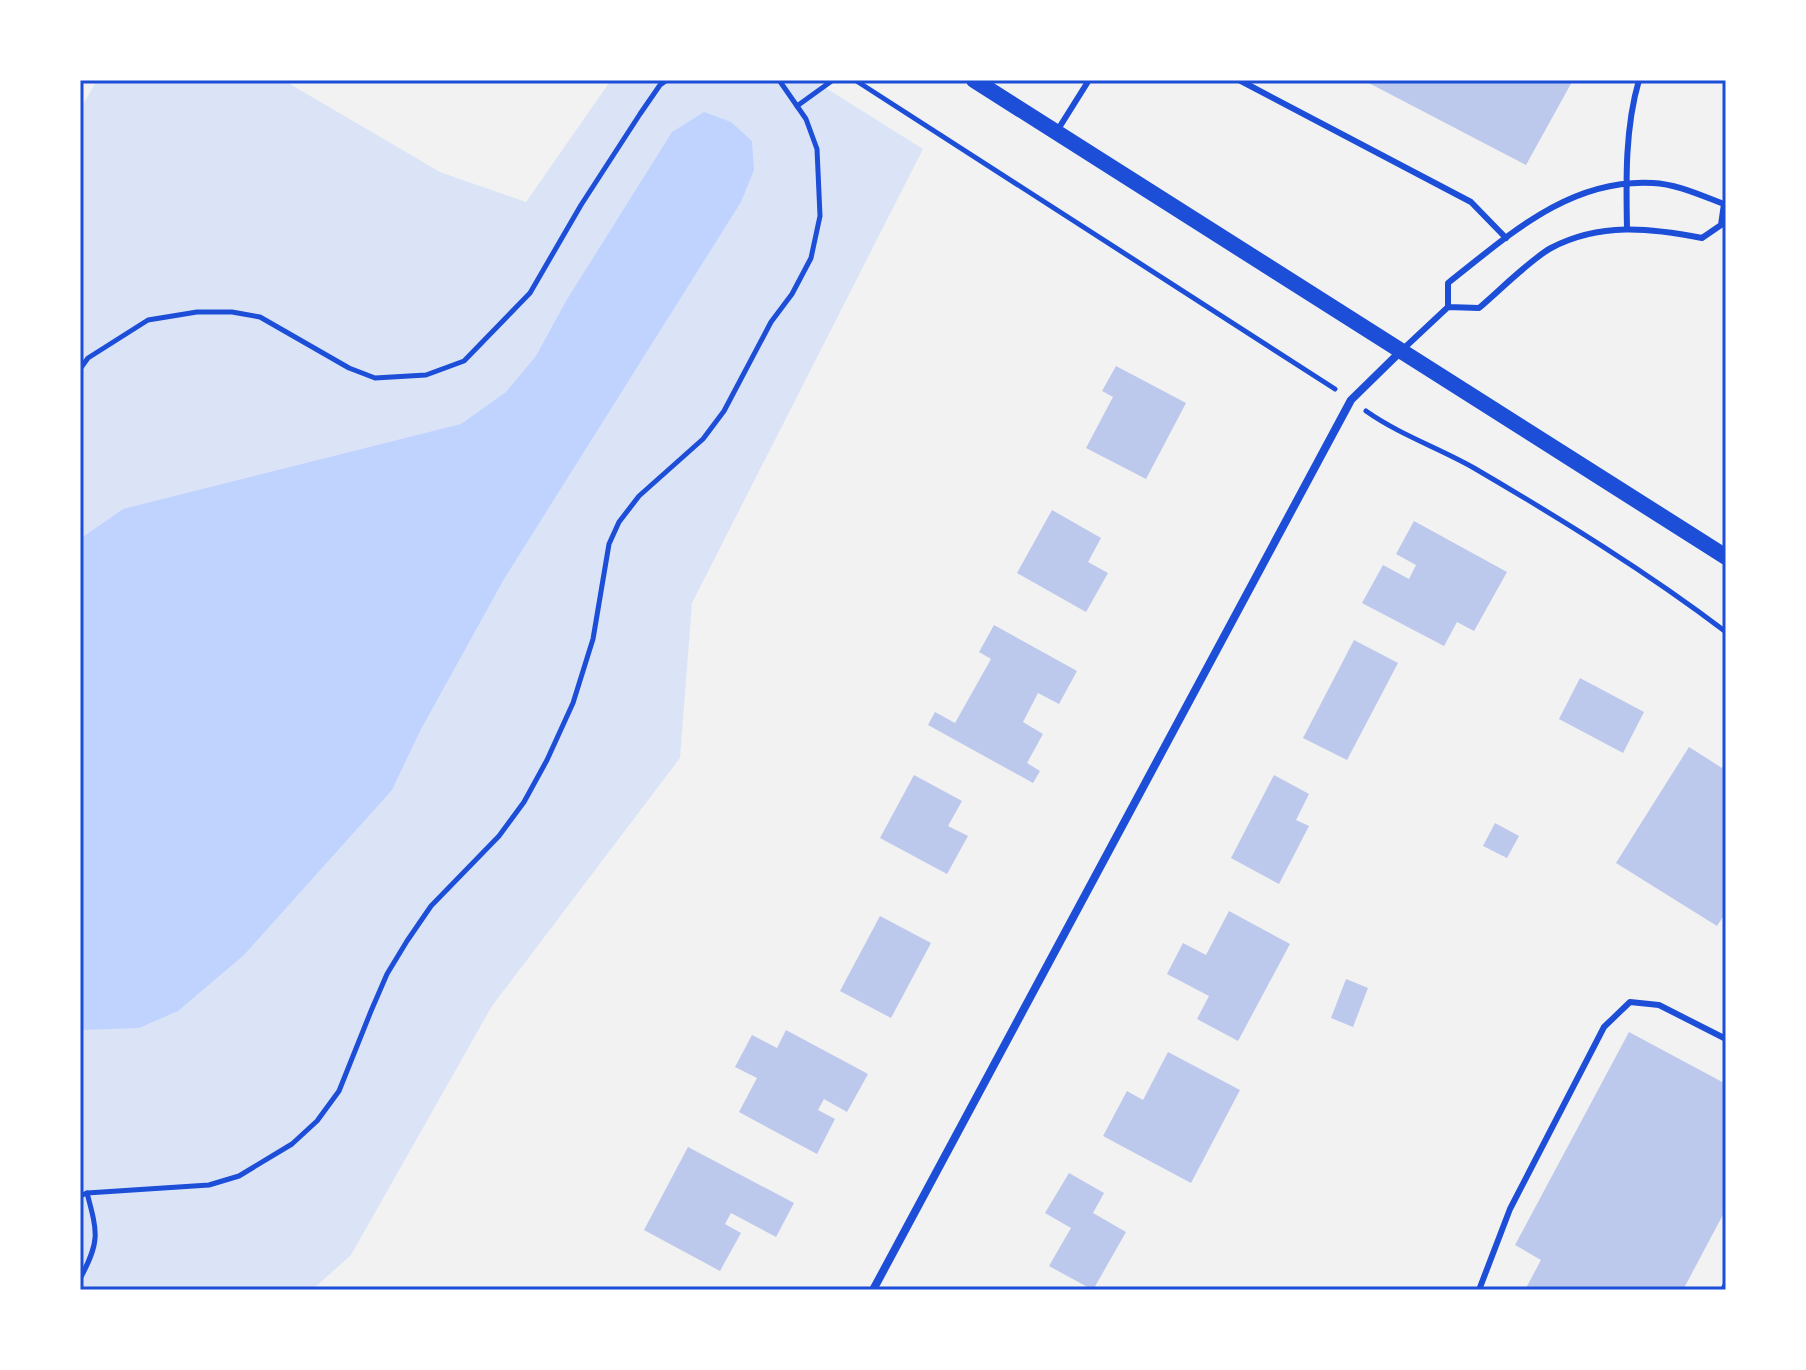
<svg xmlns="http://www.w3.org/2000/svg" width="1806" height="1370" font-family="Karla,sans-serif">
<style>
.green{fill:#dbe4f7}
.water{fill:#bfd3fe}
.building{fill:#bdc9ec}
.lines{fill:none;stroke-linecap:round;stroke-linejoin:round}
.path{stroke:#1d4ed8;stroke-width:5}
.service{stroke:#1d4ed8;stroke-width:6}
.minor{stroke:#1d4ed8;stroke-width:8}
.secondary{stroke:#1d4ed8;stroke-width:16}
.neatline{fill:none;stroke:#1d4ed8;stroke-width:3}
</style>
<rect width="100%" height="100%" fill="#f2f2f2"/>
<polygon class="green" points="97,80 283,80 440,172 526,202 611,80 813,80 923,149 692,603 680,758 492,1006 351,1255 312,1290 80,1290 80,110"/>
<polygon class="water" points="704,112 731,122 752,141 754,170 741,202 504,579 420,731 392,790 244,955 178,1011 139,1028 80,1030 80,539 123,509 461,424 506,392 536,356 566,301 672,132"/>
<g class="building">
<polygon points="1363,80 1573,80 1526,165"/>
<polygon points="1116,366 1186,403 1146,479 1086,448 1113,397 1102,391"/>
<polygon points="1052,510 1101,538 1088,562 1108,573 1086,612 1017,573"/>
<polygon points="1414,521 1507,572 1474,631 1457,622 1444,646 1362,603 1383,565 1409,579 1416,565 1396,554"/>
<polygon points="994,625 1077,671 1059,704 1038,693 1023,722 1043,734 1027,763 1040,771 1033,783 928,725 935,712 955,723 991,659 979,652"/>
<polygon points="1354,640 1398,663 1347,760 1303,738"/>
<polygon points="1580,678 1644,712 1623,753 1559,719"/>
<polygon points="1689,747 1722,768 1726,761 1726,912 1717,926 1616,863"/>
<polygon points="914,775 962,801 948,826 968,836 947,874 880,838"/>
<polygon points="1274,775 1309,794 1296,820 1309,826 1279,884 1231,858"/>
<polygon points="1495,823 1519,836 1507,858 1483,846"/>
<polygon points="1229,911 1290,944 1238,1041 1197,1019 1209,996 1167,974 1183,943 1206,955"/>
<polygon points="880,916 931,943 891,1018 840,991"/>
<polygon points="1346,979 1368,988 1353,1027 1331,1018"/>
<polygon points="786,1030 868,1074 847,1112 824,1099 818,1110 835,1119 817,1154 739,1112 757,1078 735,1067 752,1035 777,1048"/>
<polygon points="1629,1032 1726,1084 1726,1209 1683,1290 1525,1290 1541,1260 1515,1245"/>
<polygon points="1168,1052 1240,1090 1191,1183 1103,1136 1127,1091 1143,1100"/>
<polygon points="688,1147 794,1203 776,1237 731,1213 725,1224 741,1233 720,1271 644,1230"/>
<polygon points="1069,1173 1104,1193 1093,1213 1126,1232 1093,1290 1049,1266 1071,1228 1045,1213"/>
</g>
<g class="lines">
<g class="path">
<polyline points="855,80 1335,389"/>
<polyline points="797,106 833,80"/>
<polyline points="80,369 88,358 148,320 197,312 232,312 260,317 349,368 375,378 426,375 464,361 530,293 581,205 640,114 660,85 667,80"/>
<path d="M1366 411C1400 435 1439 448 1474 468 1561 519 1647 572 1726 632"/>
<polyline points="80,1196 87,1193 209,1185 239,1176 292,1144 317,1121 339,1091 371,1011 387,974 407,941 431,906 499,836 524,802 547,760 573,703 593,639 609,544 619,522 639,496 703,439 724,411 771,322 792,294 811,258 820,216 817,149 806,119 779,80"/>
<path d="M80 1279C100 1241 98 1234 87 1193"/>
</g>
<g class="service">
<polyline points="1239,80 1471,202 1506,238"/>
<polyline points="1057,131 1089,80"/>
<path d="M1627 229C1626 179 1625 128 1639 80"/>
<path d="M1401 351 1448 307 1479 308C1499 291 1531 259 1551 248 1600 222 1651 228 1702 238L1721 225 1724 204C1702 196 1677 184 1653 183 1570 178 1509 235 1448 283V307"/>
<polyline points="1479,1290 1510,1209 1604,1027 1630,1002 1659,1005 1726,1039"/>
<polyline points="1723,1290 1726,1284"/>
</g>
<polyline class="minor" points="873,1290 1351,400 1400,352"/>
<polyline class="secondary" points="974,80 1726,557"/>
</g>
<rect width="1806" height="1370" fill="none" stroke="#ffffff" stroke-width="164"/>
<rect x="82" y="82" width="1642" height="1206" class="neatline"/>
</svg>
